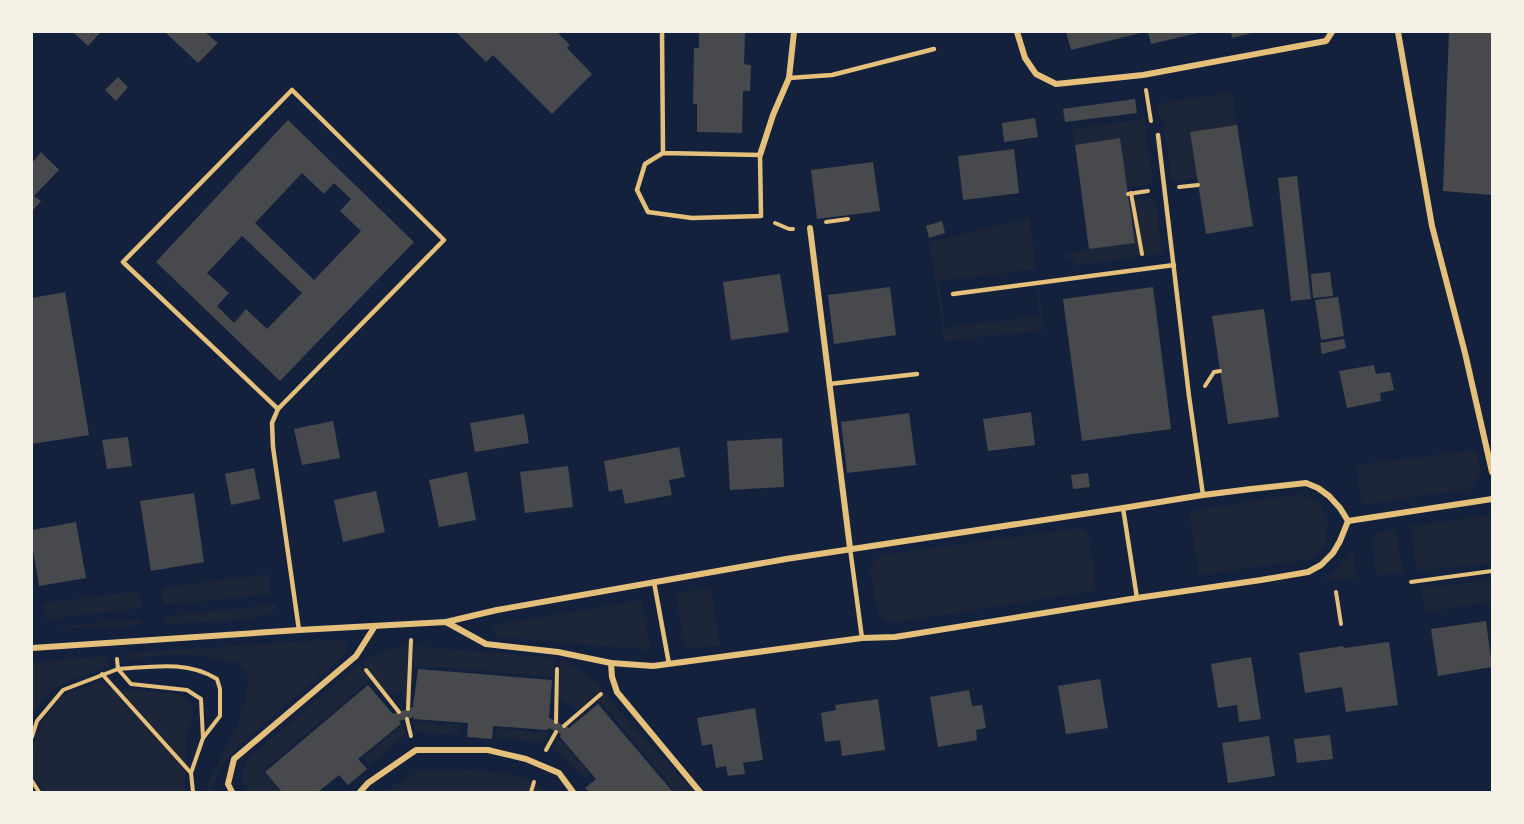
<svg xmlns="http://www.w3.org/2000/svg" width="1524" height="824" font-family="Overpass,sans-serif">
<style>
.green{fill:#1d2539}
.building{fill:#48494c;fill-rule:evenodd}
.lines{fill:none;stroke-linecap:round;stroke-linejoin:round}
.path{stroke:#e5c07b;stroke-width:4}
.service{stroke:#e5c07b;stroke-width:4.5}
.minor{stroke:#e5c07b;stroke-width:6}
</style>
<rect width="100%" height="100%" fill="#14213d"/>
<g class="green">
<polygon points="1232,92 1237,125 1190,133 1197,178 1172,182 1163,120 1159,118 1157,104"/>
<polygon points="1144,119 1153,184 1127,188 1120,138 1075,145 1072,129"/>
<polygon points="1155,198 1162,252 1158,254 1075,266 1074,260 1062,255 1089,249 1129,202"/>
<polygon points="1030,218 1036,269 939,281 945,328 1039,316 1036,290 1039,289 1044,330 944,341 930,242"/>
<polygon points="1477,450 1481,473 1469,489 1365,504 1361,500 1356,465"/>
<polygon points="1300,494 1320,504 1328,524 1325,544 1312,559 1199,575 1189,511"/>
<polygon points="1492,515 1492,563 1416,571 1411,526"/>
<polygon points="1079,528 1088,533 1095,579 1092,591 892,623 879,616 870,567 881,555"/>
<polygon points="1396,529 1403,572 1376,576 1372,543 1375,533"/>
<polygon points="1352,549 1357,577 1322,582 1341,567"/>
<polygon points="268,574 270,594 164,605 161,588"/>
<polygon points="1492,580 1492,602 1425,612 1421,588"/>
<polygon points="711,587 720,646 685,648 676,594"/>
<polygon points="139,591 141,608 45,619 42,603"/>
<polygon points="641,600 651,650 498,637 492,631 500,624"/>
<path d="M277 604C275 608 275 610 272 612 258 623 187 622 167 624L163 621V617Z"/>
<path d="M143 619C140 626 133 626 126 627L47 628Z"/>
<path d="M340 639 345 643 347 651 341 658 237 747 224 763 212 789 206 787C225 753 247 716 248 676L236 662 206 657 185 654 126 659 125 653Z"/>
<path d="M410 645 407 704H405L401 691 388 695 362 661C377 653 392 648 410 645Z"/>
<polygon points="415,646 555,658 553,677 414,665"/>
<path d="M107 656 109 666C89 673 69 679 51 691 44 696 40 708 32 711V662Z"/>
<path d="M561 660C578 667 590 675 602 690L578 710 558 698Z"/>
<path d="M359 664 371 680 262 771 280 792H248C241 783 243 770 246 760Z"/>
<polygon points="99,682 111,689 173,693 184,697 192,707 192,721 187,733 185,792 45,792 32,777 32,749 42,722 62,696"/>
<polygon points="604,694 694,792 676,792 599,700"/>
<polygon points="412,721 460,725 459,735 415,732"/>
<polygon points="403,725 407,734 370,765 363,758"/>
<polygon points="496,728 549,733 544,743 496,737"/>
<polygon points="560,738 589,773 584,779 561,755 552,749"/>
<path d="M422 769C458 771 519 765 545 792H385L400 782Z"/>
</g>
<g class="building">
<polygon points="73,32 101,32 88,46"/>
<polygon points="165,32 205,32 218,43 198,63"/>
<polygon points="456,32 557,32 570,45 567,48 592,74 552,114 493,55 486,62"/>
<polygon points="699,32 745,32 744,64 751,65 750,91 743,91 742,133 697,132 697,104 693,104 694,48 699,48"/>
<polygon points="1066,32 1145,32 1071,50"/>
<polygon points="1148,32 1202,32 1151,44"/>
<polygon points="1231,32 1256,32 1232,38"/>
<polygon points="1449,32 1492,32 1492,195 1443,191"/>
<polygon points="118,77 128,87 116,101 105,90"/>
<polygon points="1135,99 1137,113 1065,122 1063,109"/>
<polygon points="1035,118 1038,137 1004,142 1002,123"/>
<path d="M288 120 414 242 280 381 156 262ZM302 173 324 194 334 183 351 199 340 211 361 231 314 280 255 223ZM242 236 302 293 267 329 246 309 234 323 217 306 229 293 207 273Z"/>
<polygon points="1237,125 1253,226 1206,234 1190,132"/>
<polygon points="1120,138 1135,243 1089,249 1075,145"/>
<polygon points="1014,149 1019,193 963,200 958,156"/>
<polygon points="41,152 59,170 34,196 41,201 32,211 32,163"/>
<polygon points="873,162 880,211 817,219 811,170"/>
<polygon points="1297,176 1311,299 1291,301 1278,178"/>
<polygon points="942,221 945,233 929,238 926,226"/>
<polygon points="1330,272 1333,296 1313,298 1311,274"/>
<polygon points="780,274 789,332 731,340 723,282"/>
<polygon points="890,287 896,335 834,344 828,295"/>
<polygon points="1153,287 1171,429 1082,441 1063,299"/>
<polygon points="65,292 89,435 32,444 32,298"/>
<polygon points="1338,297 1344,336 1321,340 1315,300"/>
<polygon points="1264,309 1279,417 1228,424 1212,316"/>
<polygon points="1344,339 1346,348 1322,354 1320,343"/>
<polygon points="1374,365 1376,374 1390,372 1394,390 1380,393 1381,401 1347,408 1339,371"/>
<polygon points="1031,412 1035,445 988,451 983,419"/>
<polygon points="909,413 916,465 847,473 841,422"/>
<polygon points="524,414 529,443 475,452 470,423"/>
<polygon points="333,421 340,458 302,465 294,429"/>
<polygon points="128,437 132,466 107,469 102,440"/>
<polygon points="782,438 784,487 730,490 727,441"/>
<polygon points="679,447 685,477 669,480 672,495 625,504 622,489 609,492 604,461"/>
<polygon points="568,466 573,507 525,513 520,472"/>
<polygon points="254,468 260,499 231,505 225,474"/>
<polygon points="467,472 476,520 439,527 429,480"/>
<polygon points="1088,473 1090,487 1073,489 1071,475"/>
<polygon points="376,491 385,532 343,542 334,500"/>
<polygon points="194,493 204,562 151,571 140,501"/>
<polygon points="76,522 86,578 39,586 32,543 32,530"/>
<polygon points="1486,621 1492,667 1438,676 1431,629"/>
<polygon points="1389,642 1398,705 1346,712 1342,687 1305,693 1299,653 1343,646 1344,648"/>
<polygon points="1251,657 1261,719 1239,722 1237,705 1218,708 1211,664"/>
<polygon points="418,669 552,680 549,718 569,728 598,704 673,792 590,792 585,788 596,779 560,737 561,734 549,728 548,730 493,726 492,739 467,737 468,723 413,719 414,717 399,721 401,724 358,759 367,769 348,785 339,775 318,792 282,792 265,772 368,685 393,714 413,707"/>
<polygon points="1100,679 1108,728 1066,734 1058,686"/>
<polygon points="969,690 972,706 982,705 986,728 976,730 977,740 938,747 930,697"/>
<polygon points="878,699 885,750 842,756 840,740 825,742 821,713 836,710 835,705"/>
<polygon points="755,708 763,760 743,763 745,774 728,776 726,766 716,768 712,744 702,746 697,718"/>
<polygon points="1330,735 1333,759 1297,763 1294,739"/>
<polygon points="1269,736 1275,776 1228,783 1222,743"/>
</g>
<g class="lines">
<g class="path">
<polyline points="1146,90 1151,121"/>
<polyline points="1179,187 1198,185"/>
<polyline points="1131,193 1142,254"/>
<polyline points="1128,194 1148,191"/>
<polyline points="826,222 848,219"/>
<polyline points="775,223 789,229 793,229"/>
<polyline points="1205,386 1214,372 1220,371"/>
<polyline points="1411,582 1492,571"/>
<polyline points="1336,592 1341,624"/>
<path d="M117 659 118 669C151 667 187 660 217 679L220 689V716L203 738 191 773 193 792"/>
<polyline points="366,670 399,712"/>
<polyline points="102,674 191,773"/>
<polyline points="408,709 411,640"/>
<polyline points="407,719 411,736"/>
<polyline points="556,722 557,669"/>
<polyline points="564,726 601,694"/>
<polyline points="32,737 37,721 63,690 118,669 131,684 187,690 201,699 203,738"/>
<polyline points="546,750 556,732"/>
<polyline points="32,781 39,792"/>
<polyline points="531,792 534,782"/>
</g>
<g class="service">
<polyline points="662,32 663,153 760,155 761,216 692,218 648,212 637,190 645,164 663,153"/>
<polyline points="789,78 832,75 934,49"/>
<polyline points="1158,135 1189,396 1203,495"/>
<polyline points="953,294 1174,265"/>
<polyline points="829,384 917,374"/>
<polyline points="278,409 444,240 292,90 123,262 278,409 272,423 273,447 299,630"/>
<polyline points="1123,508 1137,598"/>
<polyline points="850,548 862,638"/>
<polyline points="654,582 669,664"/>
</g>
<g class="minor">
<polyline points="1017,32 1025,58 1036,74 1056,84 1143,75 1326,41 1332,32"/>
<polyline points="1398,32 1432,226 1465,353 1492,472"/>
<polyline points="760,155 773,115 789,78 794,32"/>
<polyline points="810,228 850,548"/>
<polyline points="1348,521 1492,499"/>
<polyline points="446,622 497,610 786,559 1123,508 1203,495 1251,489 1306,483 1318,488 1329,496 1340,508 1348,521"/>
<polyline points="32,648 299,630 446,622 486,644 558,652 611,663 653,666 862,638 895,637 1137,598 1261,580 1308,572 1321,565 1333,553 1340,541 1348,521"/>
<polyline points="611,663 612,677 617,692 700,792"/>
<polyline points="232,792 228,784 234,759 356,656 375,626"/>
<polyline points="360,792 368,783 416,750 488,750 526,759 559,773 573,792"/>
</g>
</g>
<rect width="1524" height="824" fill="none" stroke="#f6f1e7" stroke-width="66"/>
</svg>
